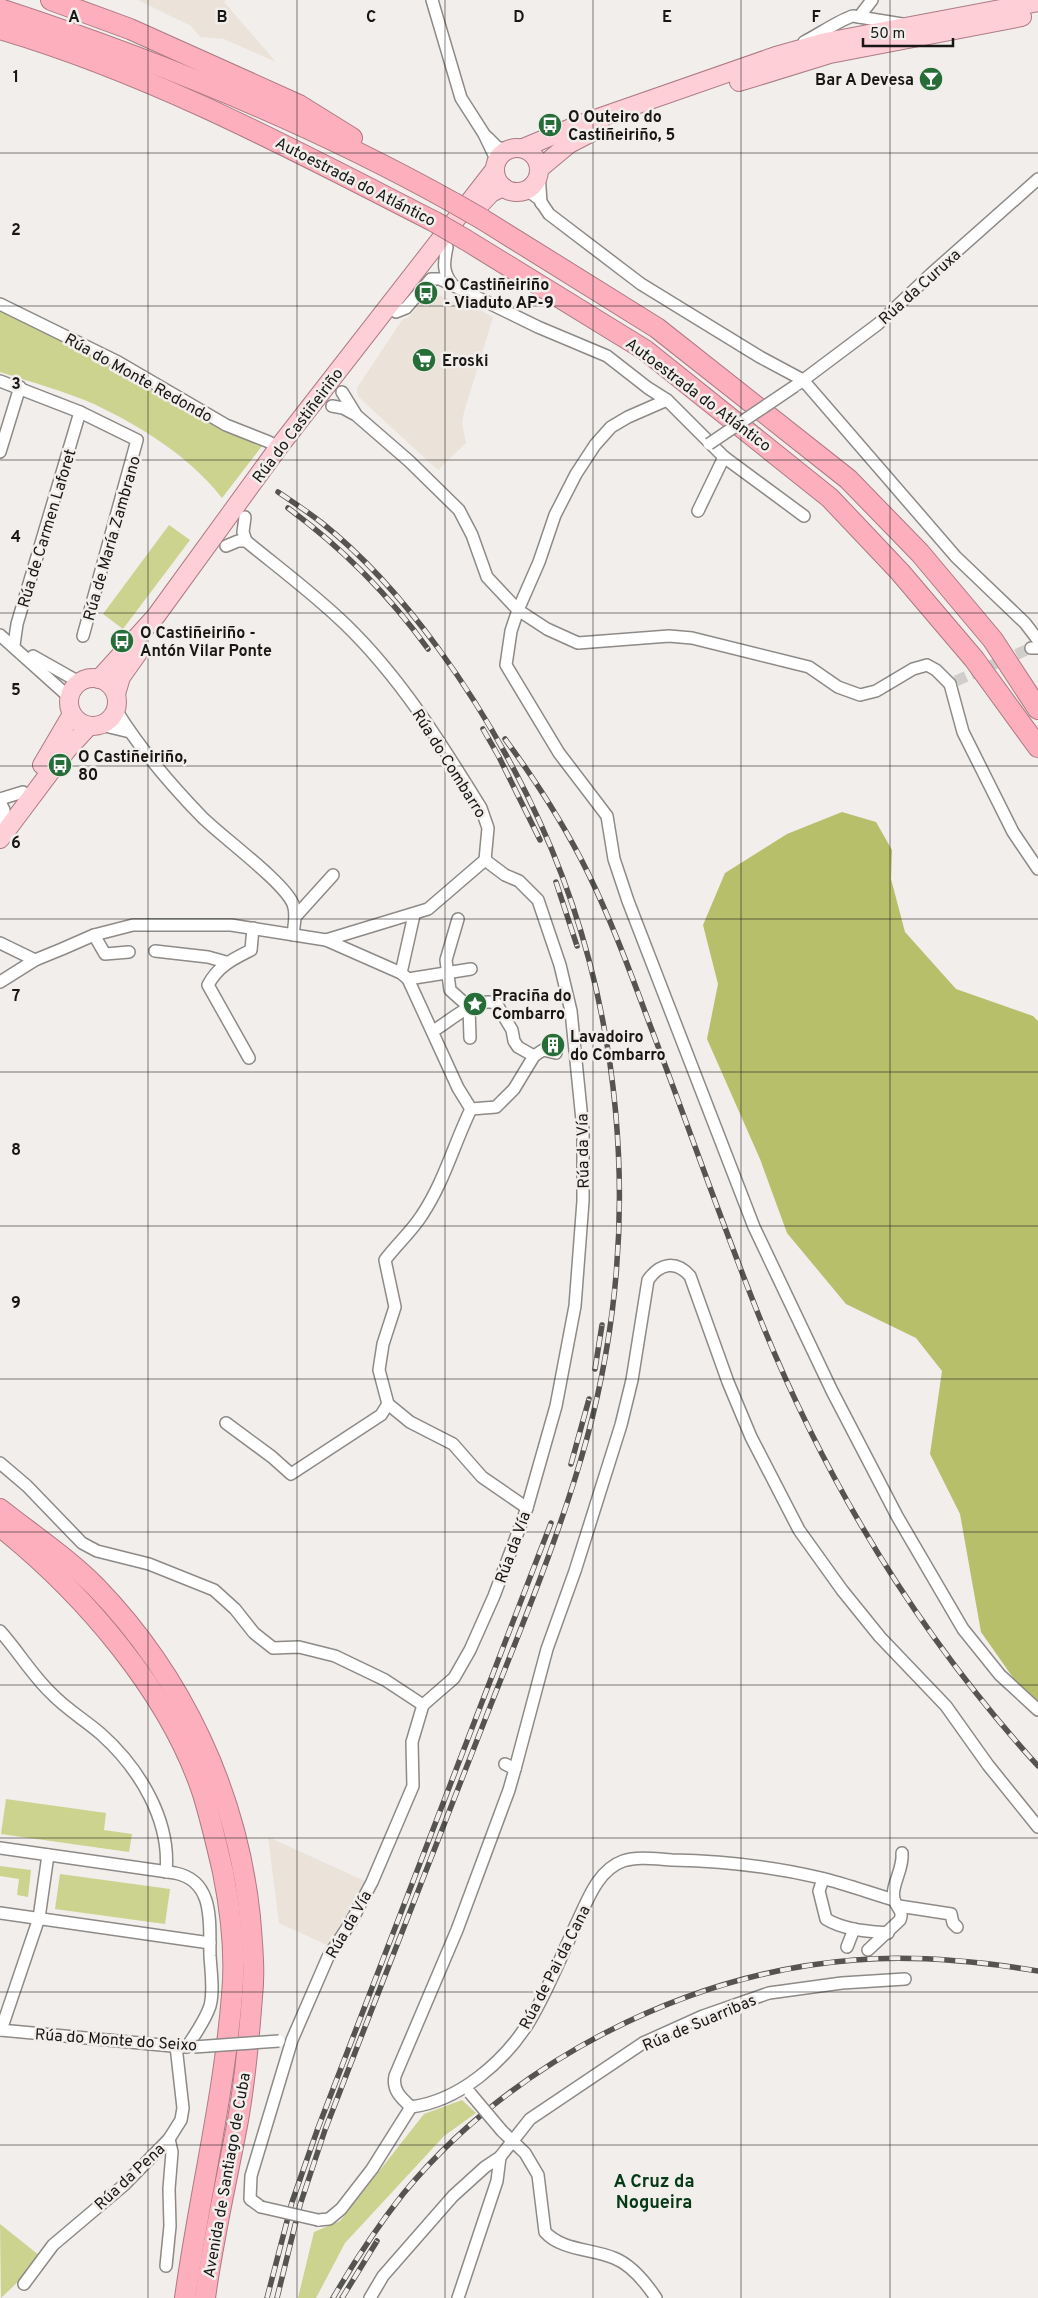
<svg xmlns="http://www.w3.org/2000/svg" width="1038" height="2298" font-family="Overpass,sans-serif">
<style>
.built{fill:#ebe2d9}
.green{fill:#cbd38e}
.forest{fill:#b7bf6b}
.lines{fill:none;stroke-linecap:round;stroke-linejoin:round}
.street-tunnel{stroke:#d0cecb;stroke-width:11;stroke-dasharray:11 5.5;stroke-linecap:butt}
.street-casing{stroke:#8d8a87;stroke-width:14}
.primary-casing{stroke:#ad7a83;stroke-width:20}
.highway-casing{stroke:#ad7a83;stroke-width:22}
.street{stroke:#fff;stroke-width:11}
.primary{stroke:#fecfd7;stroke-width:18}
.highway{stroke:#fdafbd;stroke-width:20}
.rail-casing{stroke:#555452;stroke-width:5.5}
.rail{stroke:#f1eeeb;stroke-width:4;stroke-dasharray:11;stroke-linecap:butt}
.street-bridge-casing{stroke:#8d8a87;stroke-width:14;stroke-linecap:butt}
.highway-bridge-casing{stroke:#ad7a83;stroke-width:22;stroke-linecap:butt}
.street-bridge{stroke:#fff;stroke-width:11}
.highway-bridge{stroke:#fdafbd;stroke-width:20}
.grid{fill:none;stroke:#181716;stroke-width:1;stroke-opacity:0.55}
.labels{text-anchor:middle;stroke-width:5;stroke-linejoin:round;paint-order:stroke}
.poi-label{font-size:16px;font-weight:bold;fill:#181716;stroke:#f1eeeb;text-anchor:start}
.street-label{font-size:16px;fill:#181716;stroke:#f1eeeb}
.neighbourhood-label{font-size:18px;font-weight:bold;fill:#053815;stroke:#f1eeeb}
.grid-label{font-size:16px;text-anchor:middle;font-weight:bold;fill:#181716;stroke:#f1eeeb;stroke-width:5;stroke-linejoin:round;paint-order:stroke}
</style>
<rect width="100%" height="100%" fill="#f1eeeb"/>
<g class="built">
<polygon points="138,0 226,0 224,2 276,62 224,39 200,37 191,26"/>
<polygon points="439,295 467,308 470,305 493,317 464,412 462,424 466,443 438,470 366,404 358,396 357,388 402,320 409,317 425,298"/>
<polygon points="268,1837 367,1882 349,1923 329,1946 279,1923"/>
</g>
<g class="green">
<path d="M0 309 69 343 232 434 262 446 222 498C189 456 142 427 94 404 64 391 31 382 0 372Z"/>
<polygon points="169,525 190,540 123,629 103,614"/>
<polygon points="6,1799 106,1813 104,1830 132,1834 129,1852 1,1834"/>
<polygon points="0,1866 31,1870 28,1897 17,1895 19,1879 0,1876"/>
<polygon points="60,1874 170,1889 165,1924 55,1909"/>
<polygon points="462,2100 476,2113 444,2136 345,2243 316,2298 298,2298 314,2232 340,2221 424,2114"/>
<polygon points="0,2224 40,2256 25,2275 1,2298"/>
</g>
<polygon class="forest" points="842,812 876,822 892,850 891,879 905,932 956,989 1033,1016 1038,1021 1038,1705 1030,1702 981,1632 960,1514 930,1454 942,1371 916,1338 846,1304 787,1233 760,1159 707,1039 718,984 703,925 725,873 787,834"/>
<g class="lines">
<polyline class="street-tunnel" points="956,681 1031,648"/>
<g class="street-casing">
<g id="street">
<polyline points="432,0 461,98 484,134 497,161"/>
<polyline points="859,17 872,0"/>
<path d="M804 42C816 36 843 18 853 16L902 24"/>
<polyline points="487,137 497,147 507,150"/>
<polyline points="539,173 541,203"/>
<polyline points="527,190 539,199 549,214 641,284 760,357 803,380 956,557 1025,623 1038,640"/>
<path d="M447 247C444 262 442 271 452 284"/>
<polyline points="0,304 118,362 226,425 269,442 278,448"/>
<polyline points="396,312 406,308 431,279 440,279 538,327 607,356 648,388 667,400 724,457 698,511"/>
<polyline points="0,381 80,412 137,440 83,636"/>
<polyline points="798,384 878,324 931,274 1038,179"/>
<polyline points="342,392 355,413"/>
<polyline points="667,400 628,417 611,427 595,445 576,474 555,515 539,562 518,610 511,631 506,665 559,753 607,816 614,859 628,901 754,1227 832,1391 897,1516 963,1629 1000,1675 1038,1710"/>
<polyline points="332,406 343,408 356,415 409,461 459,510 472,535 487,577 518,610 547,629 578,643 669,636 692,638 809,667 838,687 860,695 876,691 913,669 927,665 936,670 950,684"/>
<polyline points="0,452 20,387"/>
<polyline points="724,457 804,516"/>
<polyline points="245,517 243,532 246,541"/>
<polyline points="0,635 69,697"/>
<polyline points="14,645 17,624 80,412"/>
<polyline points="1031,648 1038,648"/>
<polyline points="33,656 79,682"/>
<polyline points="950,684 963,732 1013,832 1038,869"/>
<path d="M116 710C140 749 170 784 202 817 222 837 284 882 293 904 297 914 294 924 293 935"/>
<polyline points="101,725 130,732"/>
<polyline points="0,799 23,792"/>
<polyline points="0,802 4,810 0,823"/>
<polyline points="296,916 333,875"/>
<polyline points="458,919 446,960 450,990 469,1007 470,1038"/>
<polyline points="94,935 105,954 129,952"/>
<path d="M326 940 401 973 408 979 458 1088 471 1109C454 1144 444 1182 422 1215 412 1231 397 1244 385 1260L395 1307 383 1344 379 1370 388 1404 410 1422 453 1444 482 1477 527 1508"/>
<polyline points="0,943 35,960"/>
<polyline points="155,951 208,957 226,962"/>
<polyline points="401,973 414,915"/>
<polyline points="408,979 471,969"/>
<path d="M0 982 35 960 62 949 94 935 133 925H231L326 940 428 909 485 860 488 828 481 808C441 743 400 677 345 624 314 594 279 568 246 541H238L226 546"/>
<path d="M433 1031C452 1020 474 997 496 1003L512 1030 514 1041 518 1047 534 1056 514 1089 496 1107 471 1109"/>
<polyline points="534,1056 543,1050 556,1053"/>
<path d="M249 1058 208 985C218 966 233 959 251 950L253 928"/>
<polyline points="226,1423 272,1457 291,1474 381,1415 388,1404"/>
<polyline points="0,1463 27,1486 82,1543 97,1551 149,1564 214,1590 235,1609 254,1633 273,1648 299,1647 335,1656 385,1680 423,1705"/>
<path d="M0 1631C18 1651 32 1675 51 1693 66 1709 85 1720 101 1734 139 1768 171 1820 166 1872"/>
<path d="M515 1769 547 1649 575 1571 621 1425 632 1380 648 1280C660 1263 676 1260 690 1276L728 1382 751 1437 799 1530 842 1590 880 1637 946 1706 988 1765 1038 1827"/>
<path d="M0 1848 175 1873C216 1881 209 1926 210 1956 211 1972 214 1991 210 2006 205 2021 195 2034 187 2047"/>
<path d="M823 1879 819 1891 826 1919C844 1930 867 1931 888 1933"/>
<polyline points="899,1906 951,1914 953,1923 957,1927"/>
<polyline points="0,1913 210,1943"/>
<polyline points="847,1947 854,1929"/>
<path d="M868 1950 900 1920C904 1910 896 1908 894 1899 890 1887 904 1869 902 1853"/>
<polyline points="0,2030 183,2047"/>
<polyline points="1,2030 39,1918 48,1855"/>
<path d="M411 2107C459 2101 504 2062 529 2022 549 1989 563 1951 580 1916 589 1896 600 1869 623 1861 638 1856 656 1859 672 1860 720 1861 775 1867 821 1878 846 1884 870 1893 894 1900"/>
<path d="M411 2107C401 2098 392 2090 395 2076L457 1930 509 1790 515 1769 505 1764"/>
<path d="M502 2131 525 2153 538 2175 545 2232C561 2250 592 2249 614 2258 632 2265 646 2283 656 2298"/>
<polyline points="261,2207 250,2199 251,2176 292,2040 328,1957 351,1922 372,1882 413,1786 412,1742 423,1705 454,1678 470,1650 494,1596 527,1508 556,1406 575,1306 583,1201 583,1130 571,1011 560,965 538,900 519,881 505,875 485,860"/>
<polyline points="318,2220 329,2219 341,2209 372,2169 411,2107"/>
<polyline points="166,2266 170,2226 169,2189 172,2152 169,2139"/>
<polyline points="24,2284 53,2245 124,2185 169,2139 181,2120 183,2108 176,2046"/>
<polyline points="370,2298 383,2276 453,2196 485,2167 500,2157 530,2119 643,2043 703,2016 769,1993 842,1983 905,1979"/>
<polyline points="458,2298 497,2181 500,2157"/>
</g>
</g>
<g class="primary-casing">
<g id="primary">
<polyline points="739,82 830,54 1022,17"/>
<circle cx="517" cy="170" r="22"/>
<polyline points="523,148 578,125 776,56 826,42 1038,2"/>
<polyline points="539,169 569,144 600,128"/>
<polyline points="476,209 491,193 503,187"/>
<circle cx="93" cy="702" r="24"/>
<polyline points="99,679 156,616 278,448 495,169"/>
<polyline points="116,694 121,677 138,653"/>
<polyline points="42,765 72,714"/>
<polyline points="0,839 66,751 89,726"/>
</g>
</g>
<g class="highway-casing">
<g id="highway">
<polyline points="51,0 130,29 299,105 352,138"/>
<path d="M0 9C156 60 311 123 454 203"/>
<path d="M0 29C153 74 294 150 435 222"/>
<polyline points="482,219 657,328 848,479 920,553 993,640 1038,709"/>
<polyline points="466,240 645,350 830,498 900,572 974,659 1038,747"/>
<path d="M0 1509C30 1533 70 1560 96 1587 183 1677 237 1793 250 1917 252 1943 255 1971 252 1997 249 2037 245 2080 238 2120 227 2179 213 2238 205 2298"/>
<path d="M2 1528C84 1594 170 1693 203 1794 211 1820 217 1846 223 1872 231 1912 236 1954 232 1995 224 2097 199 2197 185 2298"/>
</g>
</g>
<use href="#street" class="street"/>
<use href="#primary" class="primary"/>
<use href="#highway" class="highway"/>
<g class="rail-casing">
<g id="rail">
<path d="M288 508C341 547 389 595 428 649"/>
<polyline points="483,729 499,757 540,840"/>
<path d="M505 739C536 781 565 826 588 873 612 922 631 974 650 1025 688 1125 723 1227 763 1326 829 1488 920 1636 1038 1766"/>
<polyline points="556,882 577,946"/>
<polyline points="595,1369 602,1325"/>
<polyline points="571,1464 589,1399"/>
<polyline points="267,2298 292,2202 318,2128 551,1523"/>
<path d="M277 2298 300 2205 325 2130C376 1998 428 1866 479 1735 517 1637 559 1539 587 1438 645 1225 625 993 527 795 480 700 406 590 322 523 308 512 293 502 278 492"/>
<path d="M333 2298C354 2262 377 2227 403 2194 512 2062 685 1973 855 1960 917 1955 977 1961 1038 1971"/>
<polyline points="342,2298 377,2241"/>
</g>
</g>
<use href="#rail" class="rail"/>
<g class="street-bridge-casing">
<g id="street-bridge">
<polyline points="709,444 795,386"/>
<polyline points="194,2047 279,2041"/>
<polyline points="470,2093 502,2131"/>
<polyline points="261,2207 318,2220"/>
</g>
</g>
<g class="highway-bridge-casing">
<g id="highway-bridge">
<polyline points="454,203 482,219"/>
<polyline points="435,222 466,240"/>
</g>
</g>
<use href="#street-bridge" class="street-bridge"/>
<use href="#highway-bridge" class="highway-bridge"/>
</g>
<path class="grid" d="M148 0V2298M297 0V2298M445 0V2298M593 0V2298M741 0V2298M890 0V2298M0 153H1038M0 306H1038M0 460H1038M0 613H1038M0 766H1038M0 919H1038M0 1072H1038M0 1226H1038M0 1379H1038M0 1532H1038M0 1685H1038M0 1838H1038M0 1992H1038M0 2145H1038"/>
<defs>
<g id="bar-disc" transform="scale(1.25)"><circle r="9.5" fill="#276d38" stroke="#f1eeeb"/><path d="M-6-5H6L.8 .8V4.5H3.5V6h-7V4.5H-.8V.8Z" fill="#fff"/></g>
<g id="bus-disc" transform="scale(1.25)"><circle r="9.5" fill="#276d38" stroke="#f1eeeb"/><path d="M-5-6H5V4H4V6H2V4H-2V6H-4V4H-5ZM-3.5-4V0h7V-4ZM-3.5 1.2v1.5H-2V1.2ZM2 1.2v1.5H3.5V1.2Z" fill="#fff"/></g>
<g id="supermarket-disc" transform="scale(1.25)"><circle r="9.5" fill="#276d38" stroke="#f1eeeb"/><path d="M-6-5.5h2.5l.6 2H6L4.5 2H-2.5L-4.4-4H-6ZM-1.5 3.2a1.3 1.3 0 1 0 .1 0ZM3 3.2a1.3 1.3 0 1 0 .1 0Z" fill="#fff"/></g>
<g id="sight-disc" transform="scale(1.25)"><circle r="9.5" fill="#276d38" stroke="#f1eeeb"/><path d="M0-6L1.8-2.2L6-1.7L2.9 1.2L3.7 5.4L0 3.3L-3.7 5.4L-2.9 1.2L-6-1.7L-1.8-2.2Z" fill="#fff"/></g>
<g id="building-disc" transform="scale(1.25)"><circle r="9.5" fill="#276d38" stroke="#f1eeeb"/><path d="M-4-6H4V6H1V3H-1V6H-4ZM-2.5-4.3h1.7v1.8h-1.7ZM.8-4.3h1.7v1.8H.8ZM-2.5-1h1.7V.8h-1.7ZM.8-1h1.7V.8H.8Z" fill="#fff"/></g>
</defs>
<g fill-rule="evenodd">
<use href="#bar-disc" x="931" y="79"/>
<use href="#bus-disc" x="550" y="125"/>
<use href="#bus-disc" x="426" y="293"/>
<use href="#supermarket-disc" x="424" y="360"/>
<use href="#bus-disc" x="122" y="641"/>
<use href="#bus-disc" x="60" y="765"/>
<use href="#sight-disc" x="475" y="1004"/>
<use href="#building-disc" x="553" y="1045"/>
</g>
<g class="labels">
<g class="poi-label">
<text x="914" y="85" text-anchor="end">Bar A Devesa</text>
<text x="568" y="122">O Outeiro do<tspan x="568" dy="18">Castiñeiriño, 5</tspan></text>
<text x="444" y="290">O Castiñeiriño<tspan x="444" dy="18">- Viaduto AP-9</tspan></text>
<text x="442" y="366">Eroski</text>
<text x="140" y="638">O Castiñeiriño -<tspan x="140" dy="18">Antón Vilar Ponte</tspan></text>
<text x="78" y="762">O Castiñeiriño,<tspan x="78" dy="18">80</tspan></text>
<text x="492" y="1001">Praciña do<tspan x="492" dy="18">Combarro</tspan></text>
<text x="570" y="1042">Lavadoiro<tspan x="570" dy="18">do Combarro</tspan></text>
</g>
<g class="street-label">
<text transform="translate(356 181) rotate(27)" y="6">Autoestrada do Atlántico</text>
<text transform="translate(919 286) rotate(-42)" y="6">Rúa da Curuxa</text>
<text transform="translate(139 377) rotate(29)" y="6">Rúa do Monte Redondo</text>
<text transform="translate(699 394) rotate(37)" y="6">Autoestrada do Atlántico</text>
<text transform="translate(297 425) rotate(-53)" y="6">Rúa do Castiñeiriño</text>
<text transform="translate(46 528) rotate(-73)" y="6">Rúa de Carmen Laforet</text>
<text transform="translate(111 538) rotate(-74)" y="6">Rúa de María Zambrano</text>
<text transform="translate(450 763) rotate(58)" y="6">Rúa do Combarro</text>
<text transform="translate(582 1151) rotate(-91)" y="6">Rúa da Vía</text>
<text transform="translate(512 1547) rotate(-70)" y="6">Rúa da Vía</text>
<text transform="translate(348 1924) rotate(-60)" y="6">Rúa da Vía</text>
<text transform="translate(554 1967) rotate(-63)" y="6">Rúa de Pai da Cana</text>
<text transform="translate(699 2022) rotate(-23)" y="6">Rúa de Suarribas</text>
<text transform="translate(116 2039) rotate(4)" y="6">Rúa do Monte do Seixo</text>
<text transform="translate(226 2175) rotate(-80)" y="6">Avenida de Santiago de Cuba</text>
<text transform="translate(129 2176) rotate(-43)" y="6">Rúa da Pena</text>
</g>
<g class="neighbourhood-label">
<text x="654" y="2187">A Cruz da<tspan x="654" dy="21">Nogueira</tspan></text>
</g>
</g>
<g class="grid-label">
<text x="74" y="22">A</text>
<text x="222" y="22">B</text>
<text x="371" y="22">C</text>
<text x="519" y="22">D</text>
<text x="667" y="22">E</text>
<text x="816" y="22">F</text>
<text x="16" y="82">1</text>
<text x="16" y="235">2</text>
<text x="16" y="389">3</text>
<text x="16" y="542">4</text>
<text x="16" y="695">5</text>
<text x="16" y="848">6</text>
<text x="16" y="1001">7</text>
<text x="16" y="1155">8</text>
<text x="16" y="1308">9</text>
</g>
<path d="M863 38v8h90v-8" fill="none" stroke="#181716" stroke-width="2.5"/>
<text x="870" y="38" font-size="15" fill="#181716" stroke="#f1eeeb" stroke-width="4" paint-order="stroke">50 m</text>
</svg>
